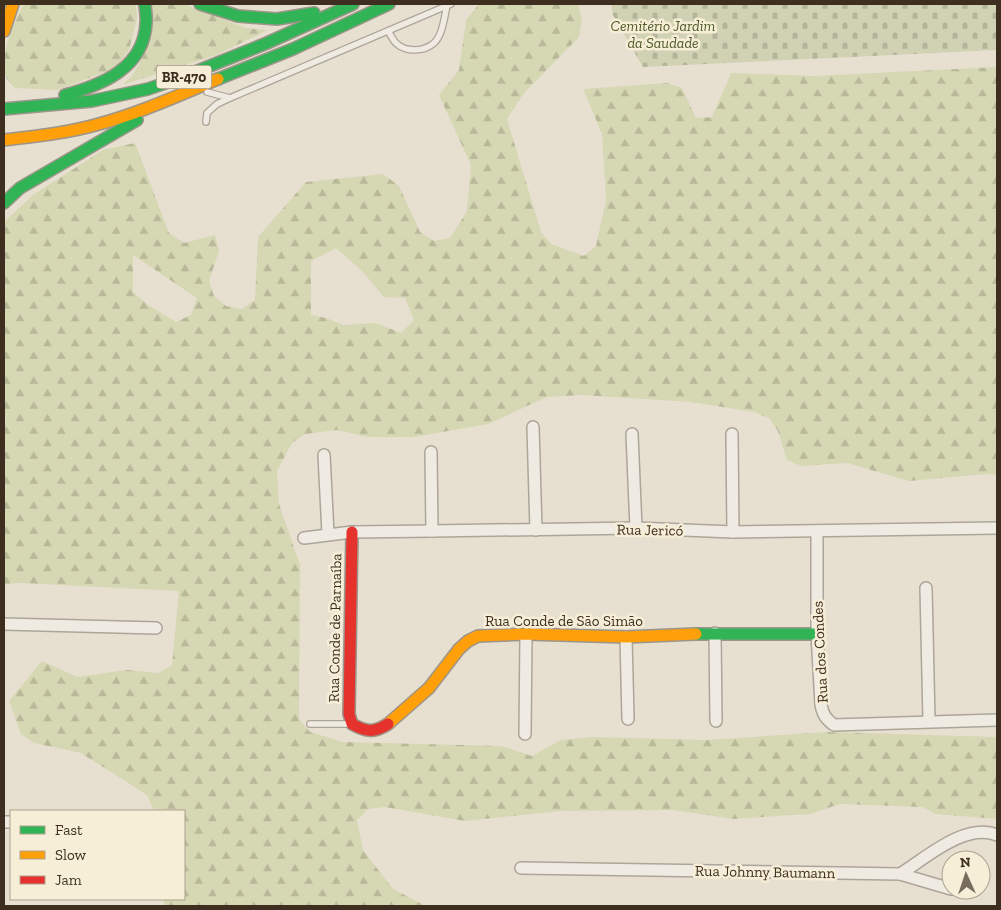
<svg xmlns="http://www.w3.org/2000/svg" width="1001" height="910" font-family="'Zilla Slab',serif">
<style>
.forest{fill:url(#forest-firs);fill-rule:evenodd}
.cemetery{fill:url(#cemetery-stones)}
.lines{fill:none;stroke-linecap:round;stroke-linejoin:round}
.lane-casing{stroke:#ada599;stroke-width:8}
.street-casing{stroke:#ada599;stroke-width:14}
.fast-casing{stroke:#9c958a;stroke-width:14}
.slow-casing{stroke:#9c958a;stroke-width:14}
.jam-casing{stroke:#9c958a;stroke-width:14}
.lane{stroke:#efebe3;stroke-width:5.5}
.street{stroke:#efebe3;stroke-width:11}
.fast{stroke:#30b455;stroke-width:11}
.slow{stroke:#ff9f0a;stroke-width:11}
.jam{stroke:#e5322d;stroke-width:11}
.labels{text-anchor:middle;stroke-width:5;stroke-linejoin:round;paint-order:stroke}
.shield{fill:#f7eed8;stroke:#756857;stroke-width:1}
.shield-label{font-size:14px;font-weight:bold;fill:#3d2e20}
.park-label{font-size:15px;font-style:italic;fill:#4d5a26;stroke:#f7eed8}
.street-label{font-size:15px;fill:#3d2e20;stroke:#f7eed8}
</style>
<defs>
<pattern id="forest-firs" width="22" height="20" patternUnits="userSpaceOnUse" patternTransform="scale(1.25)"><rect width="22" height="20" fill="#d6d7b3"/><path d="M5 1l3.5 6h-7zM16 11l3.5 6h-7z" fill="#b9b99a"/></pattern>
<pattern id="cemetery-stones" width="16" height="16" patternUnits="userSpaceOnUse" patternTransform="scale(1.25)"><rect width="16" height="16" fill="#d1d1b3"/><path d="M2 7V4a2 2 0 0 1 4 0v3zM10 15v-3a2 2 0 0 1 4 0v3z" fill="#b4b49a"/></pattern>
</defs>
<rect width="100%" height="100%" fill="#e7e0d1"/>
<g class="forest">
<path d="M24 4H136L137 19 129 50 115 68 58 90 15 88C11 84 5 78 4 72 1 54 14 20 24 4Z"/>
<polygon points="150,4 186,4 191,7 246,28 268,30 216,55 122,85 132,76 147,50"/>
<path d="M479 4H578L582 20 579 37 525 92 507 119 541 232 551 244 584 256 596 246 606 200 602 134 583 89 667 83 682 88 696 118 712 117 731 73 814 76 997 67V475L986 474 909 481 847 463 801 466 787 460 778 431 769 418 754 412 691 402 582 395 547 397 488 424 414 437H368L337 430 305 434 292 443 277 471 279 504 300 565 299 719 310 732 343 742 501 746 532 756 561 740 592 737 707 740 827 732 997 737V819L936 814 922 807 840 804 810 814 733 819 673 810 561 811 465 821 385 807 368 809 357 820 363 850 393 889 426 906H165L163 899H184V811H154L147 795 81 753 34 743 21 734 9 701 42 661 77 677 126 670 159 673 172 665 179 591 22 583 4 584V427L6 421 4 409V222L33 195 103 150 135 143 169 233 184 243 215 235 219 251 209 281 214 296 226 306 242 309 255 300 258 237 306 182 383 174 399 186 420 232 434 241 450 238 467 211 471 165 439 95 459 70 466 20ZM336 248 362 271 384 297 405 298 414 320 401 333 376 323 344 325 326 318 311 315V261ZM133 255 197 298 191 315 176 322 148 305 133 292Z"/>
</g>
<polygon class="cemetery" points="611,4 997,4 997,50 643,67 613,15"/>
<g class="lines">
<g class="lane-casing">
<g id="lane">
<path d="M388 31C391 35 393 41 397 44 406 52 424 52 434 43 443 35 444 17 447 6"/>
<polyline points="207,92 230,98"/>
<polyline points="206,122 207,113 217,104 230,98 451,4"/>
<polyline points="310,724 351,724"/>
</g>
</g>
<g class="street-casing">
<g id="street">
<polyline points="533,427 536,530"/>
<polyline points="632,434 636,528"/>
<polyline points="732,434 733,532"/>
<polyline points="431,452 432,531"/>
<polyline points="324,455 328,534"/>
<path d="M817 531V634L821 705C823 715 826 719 834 725L997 720"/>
<polyline points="304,538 352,532 432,531 636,528 733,532 997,528"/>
<polyline points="926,588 929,721"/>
<polyline points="4,624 156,628"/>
<polyline points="715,633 716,721"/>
<polyline points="626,637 628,719"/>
<polyline points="525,734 526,634"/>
<polyline points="4,822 11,822"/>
<path d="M521 868 900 874C926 858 965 822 997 835"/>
<polyline points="900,874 951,889"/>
</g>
</g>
<g class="fast-casing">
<g id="fast">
<polyline points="200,4 238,16 277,19 314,13"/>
<polyline points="218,79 293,49 389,4"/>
<path d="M65 95C102 85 144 68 146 23 147 17 145 10 145 4"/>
<polyline points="4,109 92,101 148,89 180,78 267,43 353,4"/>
<polyline points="4,203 20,188 137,120"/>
<polyline points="696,634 817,634"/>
</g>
</g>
<g class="slow-casing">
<g id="slow">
<polyline points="4,31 13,4"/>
<path d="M4 140C36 136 68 133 99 124 140 113 179 95 218 79"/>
<polyline points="388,724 429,688 459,649 468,641 478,636 526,634 626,637 696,634"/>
</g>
</g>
<g class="jam-casing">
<path id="jam" d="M352 532 349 714 352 724C366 732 374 733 388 724"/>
</g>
<use href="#lane" class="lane"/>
<use href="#street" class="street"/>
<use href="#fast" class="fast"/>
<use href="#slow" class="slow"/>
<use href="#jam" class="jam"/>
</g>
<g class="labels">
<rect class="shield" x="156.5" y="65.5" width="55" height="23" rx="4"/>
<g class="shield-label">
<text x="184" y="82">BR-470</text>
</g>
<g class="park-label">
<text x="663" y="31">Cemitério Jardim<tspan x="663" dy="17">da Saudade</tspan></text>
</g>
<g class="street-label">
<text transform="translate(650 530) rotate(1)" y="5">Rua Jericó</text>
<text x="564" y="626">Rua Conde de São Simão</text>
<text transform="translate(335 628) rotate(-89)" y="5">Rua Conde de Parnaíba</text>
<text transform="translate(820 652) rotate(-93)" y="5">Rua dos Condes</text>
<text transform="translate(765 872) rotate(1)" y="5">Rua Johnny Baumann</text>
</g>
</g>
<rect width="1001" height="910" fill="none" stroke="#3d2e20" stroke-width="10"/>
<rect x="10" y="810" width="175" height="90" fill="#f7eed8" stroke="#ada18e"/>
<rect x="20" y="826" width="25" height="8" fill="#30b455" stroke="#ada18e"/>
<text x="55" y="835" font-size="15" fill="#3d2e20">Fast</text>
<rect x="20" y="851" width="25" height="8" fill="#ff9f0a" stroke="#ada18e"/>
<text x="55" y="860" font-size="15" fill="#3d2e20">Slow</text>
<rect x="20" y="876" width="25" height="8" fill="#e5322d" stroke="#ada18e"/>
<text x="55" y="885" font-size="15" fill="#3d2e20">Jam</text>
<g transform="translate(966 875) rotate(357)"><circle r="24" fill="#f7eed8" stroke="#ada18e"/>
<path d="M0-4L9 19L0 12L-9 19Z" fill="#786c5e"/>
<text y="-8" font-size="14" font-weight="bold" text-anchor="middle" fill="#3d2e20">N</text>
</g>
</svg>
